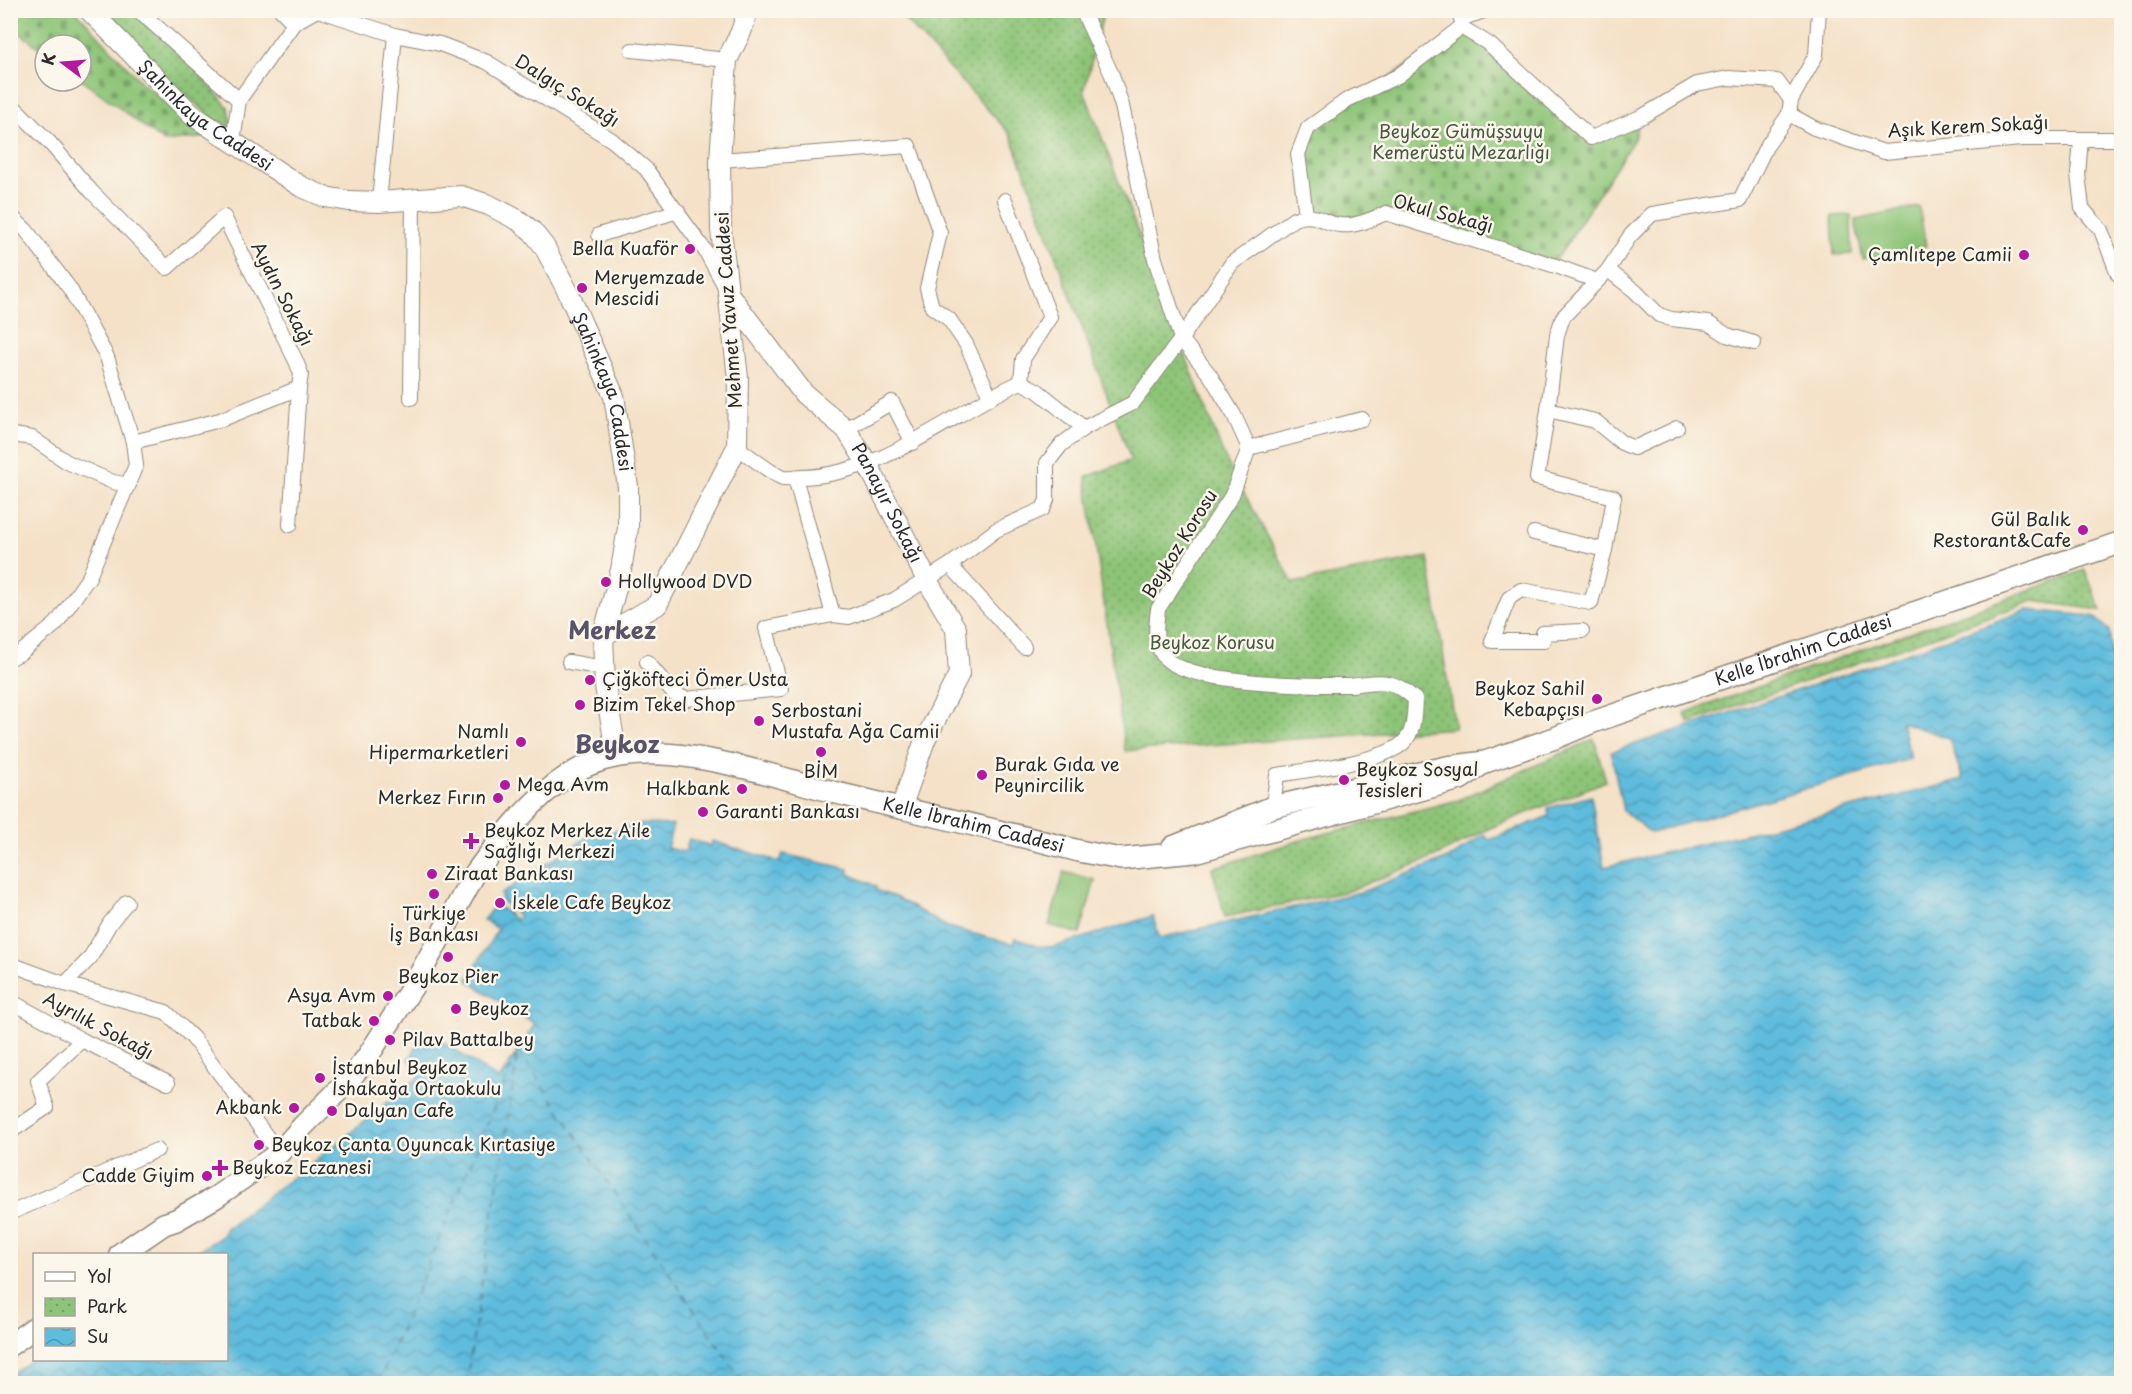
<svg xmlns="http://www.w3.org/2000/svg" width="2132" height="1394" font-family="'Playpen Sans',sans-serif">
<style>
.green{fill:#8dc477;stroke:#5c7851;stroke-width:1.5}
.cemetery{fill:url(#cemetery-stones);stroke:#5c7851;stroke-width:1.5}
.park{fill:url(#park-dots);stroke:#5c7851;stroke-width:1.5}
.water{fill:url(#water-waves);stroke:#447484;stroke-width:1.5}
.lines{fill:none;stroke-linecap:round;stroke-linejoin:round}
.ferry{stroke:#3d5e69;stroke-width:1.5;stroke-dasharray:8 6;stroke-linecap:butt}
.street-casing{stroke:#908679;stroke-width:16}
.secondary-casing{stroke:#908679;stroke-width:22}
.primary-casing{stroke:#908679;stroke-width:24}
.street{stroke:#fff;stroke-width:14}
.secondary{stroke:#fff;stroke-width:20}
.primary{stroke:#fff;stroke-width:21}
.poi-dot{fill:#b5179e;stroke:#fbf7ec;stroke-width:2}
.labels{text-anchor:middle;stroke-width:5;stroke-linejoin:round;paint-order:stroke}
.street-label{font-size:18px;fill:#2b2b2b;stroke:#fbf7ec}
.park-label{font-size:18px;fill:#485942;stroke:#fbf7ec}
.poi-label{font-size:18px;fill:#2b2b2b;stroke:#fbf7ec;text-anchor:start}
.district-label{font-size:24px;font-weight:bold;fill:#585368;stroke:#fbf7ec}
</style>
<defs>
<pattern id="cemetery-stones" width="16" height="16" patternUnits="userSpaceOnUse" patternTransform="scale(1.5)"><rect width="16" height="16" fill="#8dc477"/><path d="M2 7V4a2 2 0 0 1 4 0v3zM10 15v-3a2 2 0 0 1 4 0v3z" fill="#739f62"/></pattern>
<pattern id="park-dots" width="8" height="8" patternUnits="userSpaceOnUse" patternTransform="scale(1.5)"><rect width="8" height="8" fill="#8dc477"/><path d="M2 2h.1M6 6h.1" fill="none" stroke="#739f62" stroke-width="1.8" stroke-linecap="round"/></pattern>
<pattern id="water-waves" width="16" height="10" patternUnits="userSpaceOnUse" patternTransform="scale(1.5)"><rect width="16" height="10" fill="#5ebcdd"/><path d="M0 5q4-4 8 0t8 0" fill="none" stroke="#4e99b3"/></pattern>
</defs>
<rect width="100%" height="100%" fill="#fbf7ec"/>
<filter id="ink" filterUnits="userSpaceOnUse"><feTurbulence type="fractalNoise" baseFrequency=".0167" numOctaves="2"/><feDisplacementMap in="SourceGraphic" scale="12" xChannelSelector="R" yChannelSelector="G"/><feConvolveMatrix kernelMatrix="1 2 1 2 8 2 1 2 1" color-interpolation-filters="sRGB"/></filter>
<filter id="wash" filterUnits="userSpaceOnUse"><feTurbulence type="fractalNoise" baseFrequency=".008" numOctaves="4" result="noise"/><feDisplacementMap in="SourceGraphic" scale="24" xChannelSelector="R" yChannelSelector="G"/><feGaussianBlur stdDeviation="1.35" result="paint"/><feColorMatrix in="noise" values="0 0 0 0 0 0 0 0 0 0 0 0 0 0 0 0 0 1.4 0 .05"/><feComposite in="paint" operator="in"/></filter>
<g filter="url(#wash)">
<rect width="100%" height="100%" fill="#f4e1c7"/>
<g class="green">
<polygon points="1919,207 1926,246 1863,259 1855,220"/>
<polygon points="1851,215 1852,254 1834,255 1832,216"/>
<polygon points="1064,872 1095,880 1080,934 1049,925"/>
</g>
<g class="cemetery">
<polygon points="10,11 76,11 142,83 208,137 164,142 81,79 81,45 45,45 45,52 11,26"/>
<polygon points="1461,31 1487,46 1591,140 1638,124 1634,139 1555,262 1384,210 1342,223 1309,212 1299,154 1310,129"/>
</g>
<g class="park">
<polygon points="103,11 130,11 186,57 228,107 232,128 213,119 145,58"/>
<polygon points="897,11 1104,11 1084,91 1224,456 1293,583 1428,557 1455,728 1125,751 1086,477 1131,460 1011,135"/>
<polygon points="2085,570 2101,610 2033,601 1688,723 1685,713"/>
<polygon points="1594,739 1606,781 1490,828 1437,856 1348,891 1225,917 1212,868 1304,839 1458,800"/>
</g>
<polygon class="water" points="2027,610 2093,616 2109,630 2113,669 2121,667 2121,1383 11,1383 11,1375 34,1358 34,1360 226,1360 226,1254 193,1254 221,1237 226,1228 339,1142 420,1076 409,1059 423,1036 430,1033 499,1080 535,1024 467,980 498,929 483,920 496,904 516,920 519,916 502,901 501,894 597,830 605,834 638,824 673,825 667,848 685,852 689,839 711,846 712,841 780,862 783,854 849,869 849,874 876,886 876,890 897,898 947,927 1013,944 1015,938 1037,946 1054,947 1153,916 1159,938 1361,892 1454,856 1483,835 1490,840 1549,816 1548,808 1591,796 1604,867 1786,824 1963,780 1949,738 1901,722 1910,759 1651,833 1623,811 1611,752 1862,669"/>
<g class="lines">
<g class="ferry">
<polyline points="519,1051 744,1384"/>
<polyline points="378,1384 518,1051"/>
<polyline points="466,1384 518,1054"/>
</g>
</g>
</g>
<g filter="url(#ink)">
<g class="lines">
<g class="street-casing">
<g id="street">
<polyline points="138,10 239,100"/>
<polyline points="281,10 294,23"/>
<polyline points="318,10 395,35 440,44 487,62 612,140 646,169 706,252 723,283"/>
<polyline points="1082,10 1112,75 1122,106 1155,259 1181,339 1210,375 1234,415 1249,448"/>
<polyline points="1461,19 1487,10"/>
<polyline points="1461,27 1489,44 1591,138 1643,116 1697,84 1728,78 1777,81 1791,100"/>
<polyline points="632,50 727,60"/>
<polyline points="10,103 50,143 92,192 167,268 224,217 296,361 301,374 299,388 220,420 133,442"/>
<polyline points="1789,114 1814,128 1884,152 2021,139 2122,139"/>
<polyline points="2081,140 2078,174 2082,208 2101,230 2118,274 2122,277"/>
<polyline points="233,142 239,100 294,23 317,10"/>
<polyline points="720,160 909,146 940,233 927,288 932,307 949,319 966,344 990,396"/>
<polyline points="1005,200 1050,317 1023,359 1021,382"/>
<polyline points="379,202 395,35"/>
<polyline points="10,215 26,230 70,289 107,357 133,442 136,465 89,577 56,624 19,654 10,658"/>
<polyline points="1306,215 1298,154 1308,128 1347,100 1398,76 1461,27"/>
<polyline points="599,235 678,211"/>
<polyline points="1608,270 1635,291 1659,315 1671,319 1708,323 1727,335 1754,343"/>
<polyline points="411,398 413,199"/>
<polyline points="1548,410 1595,421 1622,443 1634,448 1677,428"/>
<polyline points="846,429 892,402 913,443"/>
<polyline points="13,435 32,438 67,462 113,482 129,485"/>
<path d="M737 447C747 454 773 475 783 478 788 479 796 477 801 477 884 475 949 414 1021 382L1038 391 1084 428"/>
<path d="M1249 448 1232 495 1158 609C1156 624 1154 641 1162 654 1180 685 1311 685 1347 685 1360 685 1375 680 1388 683 1399 685 1406 692 1415 699 1414 714 1415 732 1403 743 1383 762 1306 770 1277 775L1273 807"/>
<polyline points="1249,448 1362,419"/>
<polyline points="795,478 833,615"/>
<polyline points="290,525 299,388"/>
<polyline points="1534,533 1605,550"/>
<polyline points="950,565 1024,647"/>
<polyline points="1582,631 1543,633 1543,641 1492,641 1509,598 1521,590 1591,603 1605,550 1614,497 1537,478 1548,410 1557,335 1563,317 1608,270 1630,236 1652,214 1740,200 1766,147 1789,114 1791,100 1816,55 1819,10"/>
<polyline points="569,662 603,668"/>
<path d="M647 662 674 694 686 699 781 689 766 628 833 615 849 617 894 600 950 565 996 530 1043 509 1047 500V463L1062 444 1084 428 1133 403 1181 339 1232 263 1294 219C1316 211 1321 223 1340 225 1355 227 1373 219 1386 213L1556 266 1597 281"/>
<polyline points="10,967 13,965 65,984 166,1012 193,1038 279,1153"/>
<polyline points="65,984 90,958 110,923 127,902"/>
<polyline points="10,1001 82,1040 168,1083"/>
<polyline points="10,1132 47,1107 38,1081 82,1040"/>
<polyline points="10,1213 157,1150"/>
</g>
</g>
<g class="secondary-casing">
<g id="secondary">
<path id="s1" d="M89 10 192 115 300 186 325 197 349 201 379 202 461 196 489 205 518 220 532 231 544 246 568 292 614 396 628 487V528L621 570 603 636 605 686 617 757"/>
<path id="s2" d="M730 296 804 394 846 429 867 463 927 580 956 629 959 674 925 740 901 808"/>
<polyline points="603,636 657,605 737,447 738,378 721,230 720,160 727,60 741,32 748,10"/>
</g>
</g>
<g class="primary-casing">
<g id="primary">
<path id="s3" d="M1173 847 1273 807 1447 767 1485 762 1555 738 1593 722 2122 542"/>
<path id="s4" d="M120 1254 164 1224 176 1220 216 1197 279 1153 303 1126 347 1082 366 1059 415 983 474 875C503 835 544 782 591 764 666 734 774 778 849 796 926 814 1003 831 1079 851L1121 859 1194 852 1460 779 1485 762"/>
<polyline points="10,1345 34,1328"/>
</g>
</g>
<use href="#street" class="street"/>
<use href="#secondary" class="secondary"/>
<use href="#primary" class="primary"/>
</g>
</g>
<g class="poi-dot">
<circle cx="690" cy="249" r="6"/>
<circle cx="2024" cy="255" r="6"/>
<circle cx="582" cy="288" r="6"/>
<circle cx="2083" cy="530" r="6"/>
<circle cx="606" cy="582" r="6"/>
<circle cx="590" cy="680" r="6"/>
<circle cx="1597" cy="699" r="6"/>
<circle cx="580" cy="705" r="6"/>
<circle cx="759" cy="721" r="6"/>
<circle cx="521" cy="742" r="6"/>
<circle cx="821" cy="752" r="6"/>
<circle cx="982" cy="775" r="6"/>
<circle cx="1344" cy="780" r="6"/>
<circle cx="505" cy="785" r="6"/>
<circle cx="742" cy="789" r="6"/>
<circle cx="498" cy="798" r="6"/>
<circle cx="703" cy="812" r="6"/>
<path d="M468 832h6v6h6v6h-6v6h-6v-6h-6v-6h6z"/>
<circle cx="432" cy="874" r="6"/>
<circle cx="434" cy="894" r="6"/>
<circle cx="500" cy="903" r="6"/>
<circle cx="448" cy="957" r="6"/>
<circle cx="388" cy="996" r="6"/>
<circle cx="456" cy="1009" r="6"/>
<circle cx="374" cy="1021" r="6"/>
<circle cx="390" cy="1040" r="6"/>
<circle cx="320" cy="1078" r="6"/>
<circle cx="294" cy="1108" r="6"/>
<circle cx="332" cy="1111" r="6"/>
<circle cx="259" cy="1145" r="6"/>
<path d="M217 1159h6v6h6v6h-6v6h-6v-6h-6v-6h6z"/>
<circle cx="207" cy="1176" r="6"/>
</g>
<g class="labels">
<g class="street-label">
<text transform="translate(567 91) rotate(32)" y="6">Dalgıç Sokağı</text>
<text dy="6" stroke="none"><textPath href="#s1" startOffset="158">Şahinkaya Caddesi</textPath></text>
<text transform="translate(1968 127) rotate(-3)" y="6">Aşık Kerem Sokağı</text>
<text transform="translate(1443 214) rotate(15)" y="6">Okul Sokağı</text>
<text transform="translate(282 294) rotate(63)" y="6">Aydın Sokağı</text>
<text transform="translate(729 310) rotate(-94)" y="6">Mehmet Yavuz Caddesi</text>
<text dy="6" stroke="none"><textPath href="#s1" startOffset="698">Şahinkaya Caddesi</textPath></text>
<text dy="6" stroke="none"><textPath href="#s2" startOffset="262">Panayır Sokağı</textPath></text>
<text transform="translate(1180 544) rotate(-58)" y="6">Beykoz Korosu</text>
<text dy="6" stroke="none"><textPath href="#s3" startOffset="662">Kelle İbrahim Caddesi</textPath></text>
<text dy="6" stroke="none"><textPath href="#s4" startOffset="1086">Kelle İbrahim Caddesi</textPath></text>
<text transform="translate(98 1026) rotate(28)" y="6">Ayrılık Sokağı</text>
</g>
<g class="park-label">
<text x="1461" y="138">Beykoz Gümüşsuyu<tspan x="1461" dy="21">Kemerüstü Mezarlığı</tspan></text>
<text x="1212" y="649">Beykoz Korusu</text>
</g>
<g class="poi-label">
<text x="678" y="255" text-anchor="end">Bella Kuaför</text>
<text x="2012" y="261" text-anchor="end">Çamlıtepe Camii</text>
<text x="594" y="284">Meryemzade<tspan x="594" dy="21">Mescidi</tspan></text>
<text x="2071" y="526" text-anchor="end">Gül Balık<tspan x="2071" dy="21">Restorant&amp;Cafe</tspan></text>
<text x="618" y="588">Hollywood DVD</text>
<text x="602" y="686">Çiğköfteci Ömer Usta</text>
<text x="1585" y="695" text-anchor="end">Beykoz Sahil<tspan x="1585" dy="21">Kebapçısı</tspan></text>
<text x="592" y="711">Bizim Tekel Shop</text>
<text x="771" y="717">Serbostani<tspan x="771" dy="21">Mustafa Ağa Camii</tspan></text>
<text x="509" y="738" text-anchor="end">Namlı<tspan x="509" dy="21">Hipermarketleri</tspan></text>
<text x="994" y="771">Burak Gıda ve<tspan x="994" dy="21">Peynircilik</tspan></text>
<text x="1356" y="776">Beykoz Sosyal<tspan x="1356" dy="21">Tesisleri</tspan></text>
<text x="821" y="778" text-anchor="middle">BİM</text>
<text x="517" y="791">Mega Avm</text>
<text x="730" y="795" text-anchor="end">Halkbank</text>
<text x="486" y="804" text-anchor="end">Merkez Fırın</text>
<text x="715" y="818">Garanti Bankası</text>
<text x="484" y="837">Beykoz Merkez Aile<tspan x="484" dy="21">Sağlığı Merkezi</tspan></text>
<text x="444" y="880">Ziraat Bankası</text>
<text x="512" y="909">İskele Cafe Beykoz</text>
<text x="434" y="920" text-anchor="middle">Türkiye<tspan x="434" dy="21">İş Bankası</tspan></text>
<text x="448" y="983" text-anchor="middle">Beykoz Pier</text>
<text x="376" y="1002" text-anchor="end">Asya Avm</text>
<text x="468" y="1015">Beykoz</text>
<text x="362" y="1027" text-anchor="end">Tatbak</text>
<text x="402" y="1046">Pilav Battalbey</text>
<text x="332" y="1074">İstanbul Beykoz<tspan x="332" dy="21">İshakağa Ortaokulu</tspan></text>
<text x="282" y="1114" text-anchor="end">Akbank</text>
<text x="344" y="1117">Dalyan Cafe</text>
<text x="271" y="1151">Beykoz Çanta Oyuncak Kırtasiye</text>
<text x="232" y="1174">Beykoz Eczanesi</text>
<text x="195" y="1182" text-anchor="end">Cadde Giyim</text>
</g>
<g class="district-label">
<text x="612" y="639">Merkez</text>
<text x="617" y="753">Beykoz</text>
</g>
</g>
<rect width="2132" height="1394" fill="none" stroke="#fbf7ec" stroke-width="36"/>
<rect x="33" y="1253" width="195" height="108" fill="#fbf7ec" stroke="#a8a59f" stroke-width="1.5"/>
<rect x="45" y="1272" width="30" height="9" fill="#ffffff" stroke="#a8a59f" stroke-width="1.5"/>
<text x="87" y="1283" font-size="18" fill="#2b2b2b">Yol</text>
<rect x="45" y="1298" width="30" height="18" fill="url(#park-dots)" stroke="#a8a59f" stroke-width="1.5"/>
<text x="87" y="1313" font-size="18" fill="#2b2b2b">Park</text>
<rect x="45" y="1328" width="30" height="18" fill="url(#water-waves)" stroke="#a8a59f" stroke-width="1.5"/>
<text x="87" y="1343" font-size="18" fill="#2b2b2b">Su</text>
<g transform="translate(63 63) rotate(286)"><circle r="28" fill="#fbf7ec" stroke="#a8a59f" stroke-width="1.5"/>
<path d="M0-4.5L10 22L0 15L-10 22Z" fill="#b5179e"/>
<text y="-9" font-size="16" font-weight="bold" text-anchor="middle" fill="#2b2b2b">K</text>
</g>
</svg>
